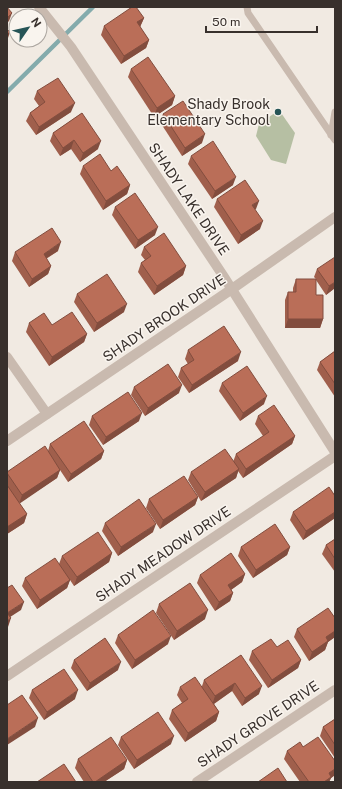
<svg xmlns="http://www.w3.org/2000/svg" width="342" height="789" font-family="'Public Sans',sans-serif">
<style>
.green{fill:#b6bfa3}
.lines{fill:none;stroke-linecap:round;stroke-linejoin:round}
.stream{stroke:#84abac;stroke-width:4.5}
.service{stroke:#c9baaf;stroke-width:7}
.minor{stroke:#c9baaf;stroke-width:10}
.tertiary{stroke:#c9baaf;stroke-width:10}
.wall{fill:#a05f4c}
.shaded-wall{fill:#824d3e}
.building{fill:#ba6e58;stroke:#824d3e}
.poi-dot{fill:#265456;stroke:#f9f4ee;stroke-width:1.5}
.labels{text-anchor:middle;stroke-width:3;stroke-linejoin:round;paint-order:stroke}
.poi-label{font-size:14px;fill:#38302c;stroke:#f9f4ee;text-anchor:end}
.street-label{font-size:14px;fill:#38302c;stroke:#f9f4ee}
</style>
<rect width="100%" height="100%" fill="#f1eae2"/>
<polygon class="green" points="279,110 295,133 286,164 271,160 256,136 259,124"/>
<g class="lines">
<polyline class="stream" points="7,92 93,7"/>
<g class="service">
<polyline points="247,7 248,13 335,140"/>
<polyline points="331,135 335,112"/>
</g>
<g class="minor">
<polyline points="39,7 71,47 224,277 335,452"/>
<polyline points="7,357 47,414"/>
<polyline points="7,676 335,456"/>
<polyline points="197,782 335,690"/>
</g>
<polyline class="tertiary" points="7,441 232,289 335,217"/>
</g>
<g class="wall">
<polygon points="144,18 140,27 149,40 146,48 121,64 101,35 104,26"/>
<polygon points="131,69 175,96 172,105 154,117 128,77"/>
<polygon points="37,91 71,112 36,135 26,121 30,113 39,106 34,99"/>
<polygon points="82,113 98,149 80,162 71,149 60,156 50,141 53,133"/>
<polygon points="163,114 202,143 182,156 160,122"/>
<polygon points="191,156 233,185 212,199 188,164"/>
<polygon points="83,166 111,171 130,185 127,194 103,210 80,174"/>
<polygon points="217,199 255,210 260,229 238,244 214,207"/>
<polygon points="115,207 155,235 135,249 112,215"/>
<polygon points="144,247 186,266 183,275 154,295 138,272 141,263 145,260 141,255"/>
<polygon points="58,251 46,259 51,266 48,274 29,287 12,261 15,252"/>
<polygon points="317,269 335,288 326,295 316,280 316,295 323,319 320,328 285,328 285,300 288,292 293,292 293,288 296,279 316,279 314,277"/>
<polygon points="77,294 124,312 94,332 74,302"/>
<polygon points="29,323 52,325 87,334 84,342 49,366 26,332"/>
<polygon points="188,350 238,361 189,393 178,377 181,368 188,364 185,359"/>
<polygon points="335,351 335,397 317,370 320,362"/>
<polygon points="222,383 264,404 240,421 219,391"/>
<polygon points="134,387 179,393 145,416 131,395"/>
<polygon points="92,416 139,421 103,445 89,425"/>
<polygon points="258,416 295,436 292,444 243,478 238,471 236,478 201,501 188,480 191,472 233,462 236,454 263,436 255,424"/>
<polygon points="50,444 104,451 101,459 68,482 60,470 57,478 19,503 27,514 24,523 7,534 7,472 48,451"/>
<polygon points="335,496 335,518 303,540 290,520 293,512"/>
<polygon points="198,497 195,505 160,529 146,508 149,499"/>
<polygon points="105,523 153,532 118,556 102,531"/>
<polygon points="335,539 335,572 322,554 326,545"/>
<polygon points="241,547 290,547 287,555 253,578 238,556"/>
<polygon points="112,553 109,562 74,586 70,580 67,588 37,609 22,586 25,578 59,564 62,556"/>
<polygon points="245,574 242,582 231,590 233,593 230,601 215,611 197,583 200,575"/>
<polygon points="159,604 205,619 174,640 156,613"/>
<polygon points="335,618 335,637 328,642 325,650 309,661 294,637 297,629"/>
<polygon points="118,635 168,644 132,669 115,643"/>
<polygon points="277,647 301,660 298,668 268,688 249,660 252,651"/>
<polygon points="241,655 259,694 242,706 232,691 214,704 219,712 216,721 185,742 169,719 172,710 182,703 177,695 180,687 202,686 204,680"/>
<polygon points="74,660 118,670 87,691 71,668"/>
<polygon points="32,690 75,699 44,720 29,698"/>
<polygon points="335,719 335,758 320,736 323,727"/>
<polygon points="121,737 171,744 134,769 118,745"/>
<polygon points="303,747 335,761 335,775 331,778 329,782 300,782 284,759 287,751"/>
<polygon points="78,759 127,760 124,769 104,782 84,782 75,768"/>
</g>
<g class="shaded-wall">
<polygon points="12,13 9,21 7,23 7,18"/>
<polygon points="144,18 140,27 134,31 137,22"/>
<polygon points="10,32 7,41 7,35"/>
<polygon points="149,40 146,48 121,64 124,56"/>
<polygon points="175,96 172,105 154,117 157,108"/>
<polygon points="75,103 71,112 36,135 39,127"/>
<polygon points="205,134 202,143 182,156 185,148"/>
<polygon points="74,140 71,149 60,156 63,148"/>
<polygon points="101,141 98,149 80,162 83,153"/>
<polygon points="236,177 233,185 212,199 215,191"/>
<polygon points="130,185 127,194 103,210 106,201"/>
<polygon points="259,201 256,209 249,214 252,205"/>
<polygon points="263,221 260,229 238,244 241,235"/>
<polygon points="158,227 155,235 135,249 138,240"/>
<polygon points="61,242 58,251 40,262 44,254"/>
<polygon points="51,266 48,274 29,287 32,279"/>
<polygon points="186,266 183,275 154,295 157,286"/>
<polygon points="335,282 335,288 326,295 329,286"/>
<polygon points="127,304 124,312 94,332 97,323"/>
<polygon points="288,319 323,319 320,328 285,328"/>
<polygon points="87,334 84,342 49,366 52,357"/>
<polygon points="241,352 238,361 189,393 192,385"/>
<polygon points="182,385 179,393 145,416 148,408"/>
<polygon points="267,396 264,404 240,421 243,413"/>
<polygon points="142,413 139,421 103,445 106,437"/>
<polygon points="295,436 292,444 243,478 246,469"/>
<polygon points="104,451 101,459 68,482 71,474"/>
<polygon points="239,469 236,478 201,501 205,492"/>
<polygon points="60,470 57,478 19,504 22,495"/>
<polygon points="198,497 195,505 160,529 163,520"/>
<polygon points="335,512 335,518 303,540 306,531"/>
<polygon points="27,514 24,523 7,534 7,527"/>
<polygon points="156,524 153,532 118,556 121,547"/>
<polygon points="290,547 287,555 253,578 256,570"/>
<polygon points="112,553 109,562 74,586 77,577"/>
<polygon points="245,574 242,582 225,594 228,585"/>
<polygon points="70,580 67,588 37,609 40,600"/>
<polygon points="233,593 230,601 215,611 219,602"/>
<polygon points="24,602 21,610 7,619 7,613"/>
<polygon points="208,610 205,619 174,640 177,631"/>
<polygon points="11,618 8,627 7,627 7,621"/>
<polygon points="335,631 335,637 328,642 325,650 309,661 312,652 326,637"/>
<polygon points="171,636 168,644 132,669 135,660"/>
<polygon points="301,660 298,668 268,688 272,680"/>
<polygon points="121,662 118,670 87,691 90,683"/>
<polygon points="235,683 232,691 212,705 215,696"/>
<polygon points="262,686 259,694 242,706 245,698"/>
<polygon points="78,690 75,699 44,720 47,712"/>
<polygon points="219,712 216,721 185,742 188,733"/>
<polygon points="38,718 35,727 7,745 7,739"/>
<polygon points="174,736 171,744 134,769 137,760"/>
<polygon points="127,760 124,769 104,782 95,782"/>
<polygon points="335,769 335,775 331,778 329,782 324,782 329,773"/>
</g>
<g class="building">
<polygon points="7,7 12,13 7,18"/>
<polygon points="132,7 136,7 144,18 137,22 149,40 124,56 104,26"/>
<polygon points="7,29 10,32 7,35"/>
<polygon points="148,57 175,96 157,108 131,69"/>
<polygon points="58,78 75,103 39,127 30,113 45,102 37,91"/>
<polygon points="183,101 205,134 185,148 163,114"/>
<polygon points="82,113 101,141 83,153 74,140 63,148 53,133"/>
<polygon points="213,141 236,177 215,191 191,156"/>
<polygon points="100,154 111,171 117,166 130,185 106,201 83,166"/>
<polygon points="245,180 259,201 252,205 263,221 241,235 217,199"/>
<polygon points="135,193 158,227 138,240 115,207"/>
<polygon points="52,228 61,242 44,254 51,266 32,279 15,252"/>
<polygon points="164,233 186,266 157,286 141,263 151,256 144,247"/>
<polygon points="335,257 335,282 329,286 317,269"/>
<polygon points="107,274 127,304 97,323 77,294"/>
<polygon points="296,279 316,279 316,295 323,295 323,319 288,319 288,292 296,292"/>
<polygon points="72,312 87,334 52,357 29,323 44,313 52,325"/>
<polygon points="224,326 241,352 192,385 181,368 194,360 188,350"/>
<polygon points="335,351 335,384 320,362"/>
<polygon points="168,364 182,385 148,408 134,387"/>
<polygon points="247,366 267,396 243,413 222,383"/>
<polygon points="128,392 142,413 106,437 92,416"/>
<polygon points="274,405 295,436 246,469 236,454 269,432 258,416"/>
<polygon points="84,421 104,451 71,474 50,444"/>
<polygon points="45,446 60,470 22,495 7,473 7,472"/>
<polygon points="225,449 239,469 205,492 191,472"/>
<polygon points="184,476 198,497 163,520 149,499"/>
<polygon points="7,485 27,514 7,527"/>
<polygon points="329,487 335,496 335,512 306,531 293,512"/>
<polygon points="139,499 156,524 121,547 105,523"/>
<polygon points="275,524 290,547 256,570 241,547"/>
<polygon points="98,532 112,553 77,577 62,556"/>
<polygon points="335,539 335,559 326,545"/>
<polygon points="231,553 245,574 228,585 233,593 219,602 200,575"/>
<polygon points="55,558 70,580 40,600 25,578"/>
<polygon points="190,583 208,610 177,631 159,604"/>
<polygon points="12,585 24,602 7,613 11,618 7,621 7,588"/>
<polygon points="328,608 335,618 335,631 326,637 328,641 312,652 297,629"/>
<polygon points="153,610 171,636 135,660 118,635"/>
<polygon points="105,638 121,662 90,683 74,660"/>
<polygon points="271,639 277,647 288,640 301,660 272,680 252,651"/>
<polygon points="241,655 262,686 245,698 235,683 215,696 204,680"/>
<polygon points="64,669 78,690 47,712 32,690"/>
<polygon points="195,677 219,712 188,733 172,710 188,699 180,687"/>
<polygon points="22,695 38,718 7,739 7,705"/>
<polygon points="158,712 174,736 137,760 121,737"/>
<polygon points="335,719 335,745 323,727"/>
<polygon points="111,737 127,760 95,782 93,782 78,759"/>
<polygon points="318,737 335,761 335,769 329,773 331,777 324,782 309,782 287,751 300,742 303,747"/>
<polygon points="64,764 76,782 37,782"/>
<polygon points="278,768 287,782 258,782"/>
</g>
<circle class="poi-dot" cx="278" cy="112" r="4"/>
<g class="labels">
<g class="poi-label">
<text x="270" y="109">Shady Brook<tspan x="270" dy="16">Elementary School</tspan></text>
</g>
<g class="street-label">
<text transform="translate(189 199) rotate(56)" y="5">SHADY LAKE DRIVE</text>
<text transform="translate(164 318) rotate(-34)" y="5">SHADY BROOK DRIVE</text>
<text transform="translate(163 554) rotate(-34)" y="5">SHADY MEADOW DRIVE</text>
<text transform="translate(258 724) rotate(-34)" y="5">SHADY GROVE DRIVE</text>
</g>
</g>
<rect width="342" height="789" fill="none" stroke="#38302c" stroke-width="16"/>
<g transform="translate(28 28) rotate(56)"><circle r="19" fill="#f9f4ee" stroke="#aca6a0"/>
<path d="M0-3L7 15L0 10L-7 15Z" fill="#265456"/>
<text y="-6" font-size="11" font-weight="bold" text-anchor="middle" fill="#38302c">N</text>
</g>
<path d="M206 26v6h111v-6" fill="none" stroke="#38302c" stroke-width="2"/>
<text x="212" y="26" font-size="12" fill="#38302c" stroke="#f9f4ee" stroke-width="3" paint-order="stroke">50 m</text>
</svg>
